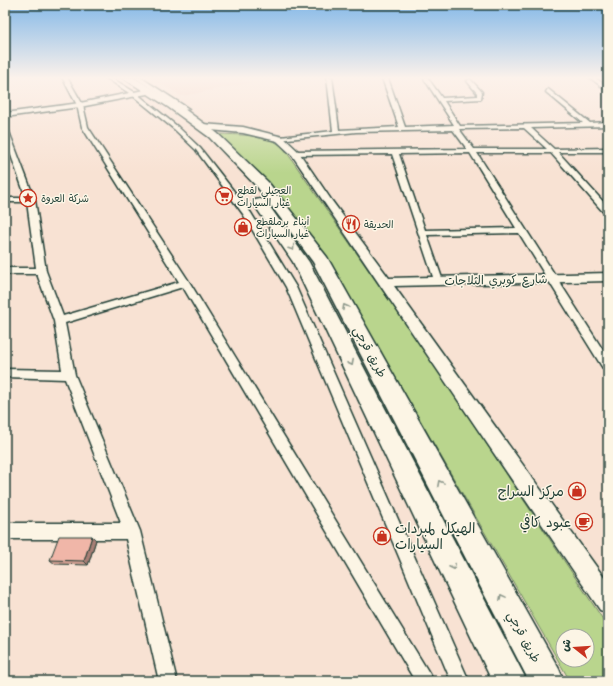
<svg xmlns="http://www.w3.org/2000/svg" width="613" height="686" font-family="Kalam,'Playpen Sans Arabic',sans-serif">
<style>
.built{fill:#f6d5c6}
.green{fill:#b9d58d;stroke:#6c8960;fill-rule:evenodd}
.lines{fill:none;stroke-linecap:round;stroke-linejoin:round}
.street-casing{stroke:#1f3d34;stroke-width:3}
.secondary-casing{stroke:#1f3d34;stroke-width:3}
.highway-casing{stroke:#1f3d34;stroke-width:3}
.street{fill:#fcf5e5;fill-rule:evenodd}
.secondary{fill:#fcf5e5;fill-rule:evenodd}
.highway{fill:#fcf5e5;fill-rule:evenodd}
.wall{fill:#ce9d90;stroke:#1f3d34}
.shaded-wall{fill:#a87f76;stroke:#1f3d34}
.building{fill:#f0b6a8;stroke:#1f3d34}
.oneway{stroke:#8e998c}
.labels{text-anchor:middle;stroke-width:3;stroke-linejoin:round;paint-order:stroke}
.far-poi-label{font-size:10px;fill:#1f3d34;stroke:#fcf5e5;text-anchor:start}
.street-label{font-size:12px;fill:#1f3d34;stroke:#fcf5e5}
.near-poi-label{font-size:14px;fill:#1f3d34;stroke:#fcf5e5;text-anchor:end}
</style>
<rect width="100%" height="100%" fill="#f8e2d3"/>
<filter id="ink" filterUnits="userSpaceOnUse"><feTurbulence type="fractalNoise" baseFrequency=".025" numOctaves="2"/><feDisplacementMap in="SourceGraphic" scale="8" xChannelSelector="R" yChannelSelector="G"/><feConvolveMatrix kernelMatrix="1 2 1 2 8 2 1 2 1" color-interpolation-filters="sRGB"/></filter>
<g filter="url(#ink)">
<polygon class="built" points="148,77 237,77 250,83 182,96"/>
<path class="green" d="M219 134C235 135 267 134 280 145 284 148 287 153 290 157L434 365 608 627V681H570L334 270 275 189ZM563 636H587V660H563Z"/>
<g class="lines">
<g class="street-casing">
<g id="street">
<polygon points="62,77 67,77 83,105 88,127 190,283 434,681 415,681 183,287 65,323 75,375 140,531 177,681 159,681 126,539 5,539 5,523 121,523 65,379 5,377 5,369 62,370 54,321 37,274 5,274 5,268 36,268 27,202 5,202 5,198 26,198 5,138 5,127 8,129 35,200 46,271 63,316 179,282 82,127 77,105"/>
<polygon points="105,77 110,77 136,93 178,127 200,148 251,213 296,287 469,681 451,681 286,287 243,214 196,150 174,129 132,95"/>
<polygon points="134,77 140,77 189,109 184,110"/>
<path d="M327 77H332L339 130 399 127 382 78 384 77 388 78 405 127 454 125 423 77H427L442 98 477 96V93L467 81 470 79 482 92 481 99 444 101 460 126 583 123 546 92 548 89 590 123 608 122V126L531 128 554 149 608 148V152H558L608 207V214H605L551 153H477L608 358V371L604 370 519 233 427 235 443 281 438 284 435 283 392 154 295 155 292 153 295 151 467 149 453 130 356 132 278 140 277 139 280 137 333 131ZM524 128 547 149H474L459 129ZM470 153 516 228 425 230 399 154Z"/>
<polygon points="589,77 594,77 608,87 608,91"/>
</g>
</g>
<g class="secondary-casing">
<g id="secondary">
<polygon points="149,89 152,89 152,93 80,107 5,117 5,113 80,103"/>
<polygon points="202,124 243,127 283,137 298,151 332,201 389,278 608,273 608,281 394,286 608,583 608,613 600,610 292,155 277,141 243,133 199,129 199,125"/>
</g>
</g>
<g class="highway-casing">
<g id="highway">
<polygon points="122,77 133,77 176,103 217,133 268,182 327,257 559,669 564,681 529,681 313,262 258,188 209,137 168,107"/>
<polygon points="260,199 265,200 309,262 527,681 492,681 293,262 253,203 255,200"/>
</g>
</g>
<use href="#street" class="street"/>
<use href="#secondary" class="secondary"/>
<use href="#highway" class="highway"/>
</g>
<polygon class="wall" points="92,536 96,540 88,565 55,564 50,560"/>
<polygon class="shaded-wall" points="92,536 96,540 88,565 84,561"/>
<polygon class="building" points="59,536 92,536 84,561 50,560"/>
<defs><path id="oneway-chevron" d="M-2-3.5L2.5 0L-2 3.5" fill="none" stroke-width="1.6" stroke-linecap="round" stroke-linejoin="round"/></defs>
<g class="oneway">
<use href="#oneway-chevron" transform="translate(292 248) rotate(57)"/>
<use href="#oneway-chevron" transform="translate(345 307) rotate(-119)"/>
<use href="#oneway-chevron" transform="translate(351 363) rotate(63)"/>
<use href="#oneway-chevron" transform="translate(440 483) rotate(-118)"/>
<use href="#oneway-chevron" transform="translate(453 567) rotate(63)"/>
<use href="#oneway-chevron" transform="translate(502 597) rotate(-118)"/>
</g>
</g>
<linearGradient id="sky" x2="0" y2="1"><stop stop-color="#83b8e8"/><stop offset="0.45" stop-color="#fcf2eb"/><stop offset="1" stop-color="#fcf2eb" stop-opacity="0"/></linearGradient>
<rect width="613" height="173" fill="url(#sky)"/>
<defs>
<g id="supermarket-ring" transform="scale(0.9)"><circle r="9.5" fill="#fcf5e5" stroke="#c8321e" stroke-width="1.5"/><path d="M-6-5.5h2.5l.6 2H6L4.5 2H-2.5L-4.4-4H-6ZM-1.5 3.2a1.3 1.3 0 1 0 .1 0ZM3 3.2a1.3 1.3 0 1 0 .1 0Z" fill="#c8321e"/></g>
<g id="sight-ring" transform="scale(0.9)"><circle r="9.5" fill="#fcf5e5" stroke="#c8321e" stroke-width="1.5"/><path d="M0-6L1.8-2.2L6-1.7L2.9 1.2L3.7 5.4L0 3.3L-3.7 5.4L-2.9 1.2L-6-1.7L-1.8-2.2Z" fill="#c8321e"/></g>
<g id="restaurant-ring" transform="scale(0.9)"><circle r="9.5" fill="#fcf5e5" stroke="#c8321e" stroke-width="1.5"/><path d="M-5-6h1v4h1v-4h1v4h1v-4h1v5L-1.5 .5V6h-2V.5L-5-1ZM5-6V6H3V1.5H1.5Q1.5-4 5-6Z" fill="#c8321e"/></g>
<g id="shop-ring" transform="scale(0.9)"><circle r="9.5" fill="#fcf5e5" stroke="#c8321e" stroke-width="1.5"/><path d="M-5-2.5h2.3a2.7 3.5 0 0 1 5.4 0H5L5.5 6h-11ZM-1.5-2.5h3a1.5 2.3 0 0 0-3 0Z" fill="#c8321e"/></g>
<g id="cafe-ring" transform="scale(0.9)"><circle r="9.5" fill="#fcf5e5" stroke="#c8321e" stroke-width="1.5"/><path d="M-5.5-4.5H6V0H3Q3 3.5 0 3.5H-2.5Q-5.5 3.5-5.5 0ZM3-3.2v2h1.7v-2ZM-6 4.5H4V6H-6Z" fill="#c8321e"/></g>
</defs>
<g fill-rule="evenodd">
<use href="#supermarket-ring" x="224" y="196"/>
<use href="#sight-ring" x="28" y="198"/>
<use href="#restaurant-ring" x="351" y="224"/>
<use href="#shop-ring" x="243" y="227"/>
<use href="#shop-ring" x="577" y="491"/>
<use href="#cafe-ring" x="584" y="522"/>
<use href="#shop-ring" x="382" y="536"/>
</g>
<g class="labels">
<g class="far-poi-label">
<text x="237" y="194">العجيلي لقطع<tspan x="237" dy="12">غيار السيارات</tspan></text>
<text x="41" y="202">شركة العروة</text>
<text x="256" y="225">أبناء برملقطع<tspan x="256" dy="12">غيار السيارات</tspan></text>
<text x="364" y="228">الحديقة</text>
</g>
<g class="street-label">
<text transform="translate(496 280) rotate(-1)" y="4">شارع كوبري الثلاجات</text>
<text transform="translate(370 352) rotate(62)" y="4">طريق قرجي</text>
<text transform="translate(524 637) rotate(62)" y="4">طريق قرجي</text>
</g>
<g class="near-poi-label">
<text x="564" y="496">مركز السراج</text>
<text x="571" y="527">عبود كافي</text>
<text x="395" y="533" text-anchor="start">الهيكل لمبردات<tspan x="395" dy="16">السيارات</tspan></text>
</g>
</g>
<rect width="613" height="686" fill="none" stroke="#fcf5e5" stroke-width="20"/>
<rect x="10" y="10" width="593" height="666" fill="none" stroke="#1f3d34" stroke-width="1.5" filter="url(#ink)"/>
<g transform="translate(575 648) rotate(287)"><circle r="19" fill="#fcf5e5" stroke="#a4ab9e"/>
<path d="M0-3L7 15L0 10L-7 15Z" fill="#c8321e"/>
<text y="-6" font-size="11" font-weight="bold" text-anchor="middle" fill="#1f3d34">ش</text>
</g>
</svg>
